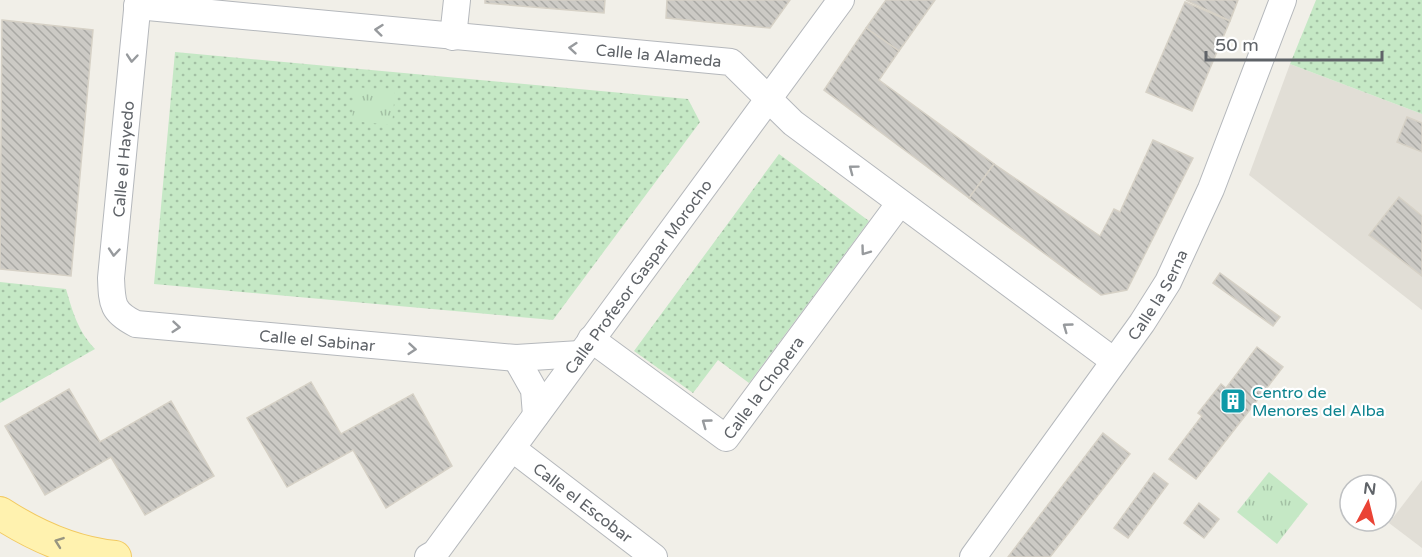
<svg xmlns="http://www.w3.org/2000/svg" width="1422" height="557" font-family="'Varela Round',sans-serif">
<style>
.education{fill:#e1ded6}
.grass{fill:url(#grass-dots)}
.park{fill:url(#park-tufts)}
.building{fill:url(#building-back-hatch);stroke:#d6d1c6;stroke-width:1.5}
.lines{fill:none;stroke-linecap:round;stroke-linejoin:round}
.minor-casing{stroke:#b5b8bc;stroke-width:28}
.major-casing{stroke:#f2c960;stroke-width:34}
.minor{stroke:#fff;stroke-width:26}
.major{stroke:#fff2af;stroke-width:32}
.oneway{stroke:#979a9d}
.oneway2{stroke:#979581}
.labels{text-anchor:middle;stroke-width:4.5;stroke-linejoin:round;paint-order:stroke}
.street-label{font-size:16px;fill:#5f6368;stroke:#fff}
.culture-label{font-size:16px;fill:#0d838f;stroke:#fff;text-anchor:start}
</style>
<defs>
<pattern id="grass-dots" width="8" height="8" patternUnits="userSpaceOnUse" patternTransform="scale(1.5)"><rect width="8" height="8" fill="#c5e8c5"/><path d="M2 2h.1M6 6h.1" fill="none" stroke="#a3c0a4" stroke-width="1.8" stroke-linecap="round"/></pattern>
<pattern id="park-tufts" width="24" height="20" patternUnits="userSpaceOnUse" patternTransform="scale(1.5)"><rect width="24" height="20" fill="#c5e8c5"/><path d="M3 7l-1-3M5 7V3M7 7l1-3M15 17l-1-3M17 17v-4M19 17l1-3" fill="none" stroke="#a3c0a4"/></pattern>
<pattern id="building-back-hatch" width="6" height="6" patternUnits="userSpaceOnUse" patternTransform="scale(1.5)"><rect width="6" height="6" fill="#cccac5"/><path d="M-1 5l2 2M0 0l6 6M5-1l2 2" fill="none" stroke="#a9a8a4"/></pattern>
</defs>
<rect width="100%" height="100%" fill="#f1efe8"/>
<g class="education">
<polygon points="1290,64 1422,114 1422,310 1249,175"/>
<polygon points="1422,480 1422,548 1389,523"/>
</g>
<g class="grass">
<polygon points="1316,0 1422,0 1422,114 1290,64"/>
<polygon points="175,52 688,99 700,122 553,320 154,284"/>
<polygon points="779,154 869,221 749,383 718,360 693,393 634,351"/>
<path d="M0 282 66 289C73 313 78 331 95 349L0 403Z"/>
</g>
<g class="park">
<polygon points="355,87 395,91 392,125 352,121"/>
<polygon points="1269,472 1308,504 1277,544 1237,512"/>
</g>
<g class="building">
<polygon points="485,0 605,0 604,13 485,3"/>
<polygon points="667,0 790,0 770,28 666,18"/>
<polygon points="886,0 935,0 899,51 866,28"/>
<polygon points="1186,0 1238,0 1230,21"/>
<polygon points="1185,2 1230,21 1192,111 1146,92"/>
<polygon points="2,20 93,30 71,276 0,269"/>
<polygon points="866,28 899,51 879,80 994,164 969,198 824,90"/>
<polygon points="1407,117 1422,123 1422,152 1397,142"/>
<polygon points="1153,140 1193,158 1127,290 1101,295 969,198 994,164 1100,236 1114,209 1120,212"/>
<polygon points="1399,197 1422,216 1422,276 1369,235"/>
<polygon points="1220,273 1280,317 1273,326 1213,283"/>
<polygon points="1257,347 1283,367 1196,479 1169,459 1202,416 1198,413 1221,384 1226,388"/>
<polygon points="311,382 341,434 413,394 452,466 386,508 353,450 287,487 247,418"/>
<polygon points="69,389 100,442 171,401 214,476 145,515 111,457 45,495 5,426"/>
<polygon points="1103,433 1130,454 1050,557 1008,557"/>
<polygon points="1154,473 1168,484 1128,538 1114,528"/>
<polygon points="1199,503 1219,519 1204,538 1184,523"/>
</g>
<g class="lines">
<g class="minor-casing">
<g id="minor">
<path id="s1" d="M138 0 111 278C112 304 112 312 136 324L516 358 580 354"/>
<path id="s2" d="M137 6 731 62 793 123 1114 361"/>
<polyline points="453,37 457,0"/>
<path id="s3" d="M591 339 726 438 899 204"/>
<polyline points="516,358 534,390 536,415"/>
<path id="s4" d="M513 449 654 557"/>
<path id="s5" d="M428 557 435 553 841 0"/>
<path id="s6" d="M973 557 1142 323 1168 282 1211 189 1283 0"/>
</g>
</g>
<g class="major-casing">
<path id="major" d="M0 513C34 535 74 553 115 557"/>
</g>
<use href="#minor" class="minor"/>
<use href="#major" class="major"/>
</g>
<defs><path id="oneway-chevron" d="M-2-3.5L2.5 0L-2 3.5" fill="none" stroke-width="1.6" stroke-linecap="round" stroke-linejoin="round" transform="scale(1.5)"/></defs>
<g class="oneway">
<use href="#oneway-chevron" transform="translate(379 30) rotate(-174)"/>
<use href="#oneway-chevron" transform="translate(573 48) rotate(-175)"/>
<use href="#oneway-chevron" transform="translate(132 58) rotate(95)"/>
<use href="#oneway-chevron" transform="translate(853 169) rotate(-143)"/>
<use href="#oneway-chevron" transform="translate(865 251) rotate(126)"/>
<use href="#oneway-chevron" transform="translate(114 252) rotate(95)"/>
<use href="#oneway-chevron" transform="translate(176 327) rotate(5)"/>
<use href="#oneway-chevron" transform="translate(1067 327) rotate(-144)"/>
<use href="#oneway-chevron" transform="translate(412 349) rotate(5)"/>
<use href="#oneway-chevron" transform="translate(706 423) rotate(-144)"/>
</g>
<use class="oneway2" href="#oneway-chevron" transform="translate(59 542) rotate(-160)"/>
<defs>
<g id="building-square" transform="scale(1.35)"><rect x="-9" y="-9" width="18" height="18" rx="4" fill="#0f9aa8" stroke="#fff"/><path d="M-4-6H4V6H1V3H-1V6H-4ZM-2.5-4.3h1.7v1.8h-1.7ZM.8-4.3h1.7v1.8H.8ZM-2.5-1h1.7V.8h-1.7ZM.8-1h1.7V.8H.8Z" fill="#fff"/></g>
</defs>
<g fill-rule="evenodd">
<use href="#building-square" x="1233" y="401"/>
</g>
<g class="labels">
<g class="street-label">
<text dy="6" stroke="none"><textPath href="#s2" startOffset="524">Calle la Alameda</textPath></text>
<text transform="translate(123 159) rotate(-85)" y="6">Calle el Hayedo</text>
<text dy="6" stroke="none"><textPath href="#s5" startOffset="351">Calle Profesor Gaspar Morocho</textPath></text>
<text dy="6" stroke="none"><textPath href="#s6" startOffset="321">Calle la Serna</textPath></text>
<text dy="6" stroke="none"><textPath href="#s1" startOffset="518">Calle el Sabinar</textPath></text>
<text dy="6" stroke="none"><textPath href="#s3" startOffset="230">Calle la Chopera</textPath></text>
<text dy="6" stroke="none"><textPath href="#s4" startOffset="88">Calle el Escobar</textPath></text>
</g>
<g class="culture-label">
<text x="1252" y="398">Centro de<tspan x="1252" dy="18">Menores del Alba</tspan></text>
</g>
</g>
<g transform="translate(1368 503) rotate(7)"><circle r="28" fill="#ffffff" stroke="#bfc1c3" stroke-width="1.5"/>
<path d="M0-4.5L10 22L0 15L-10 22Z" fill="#ea4335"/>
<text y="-9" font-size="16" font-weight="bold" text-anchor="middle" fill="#5f6368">N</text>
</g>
<path d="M1206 51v9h176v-9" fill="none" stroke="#5f6368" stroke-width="3"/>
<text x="1215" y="51" font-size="18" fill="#5f6368" stroke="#ffffff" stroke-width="4.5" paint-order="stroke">50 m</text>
</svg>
